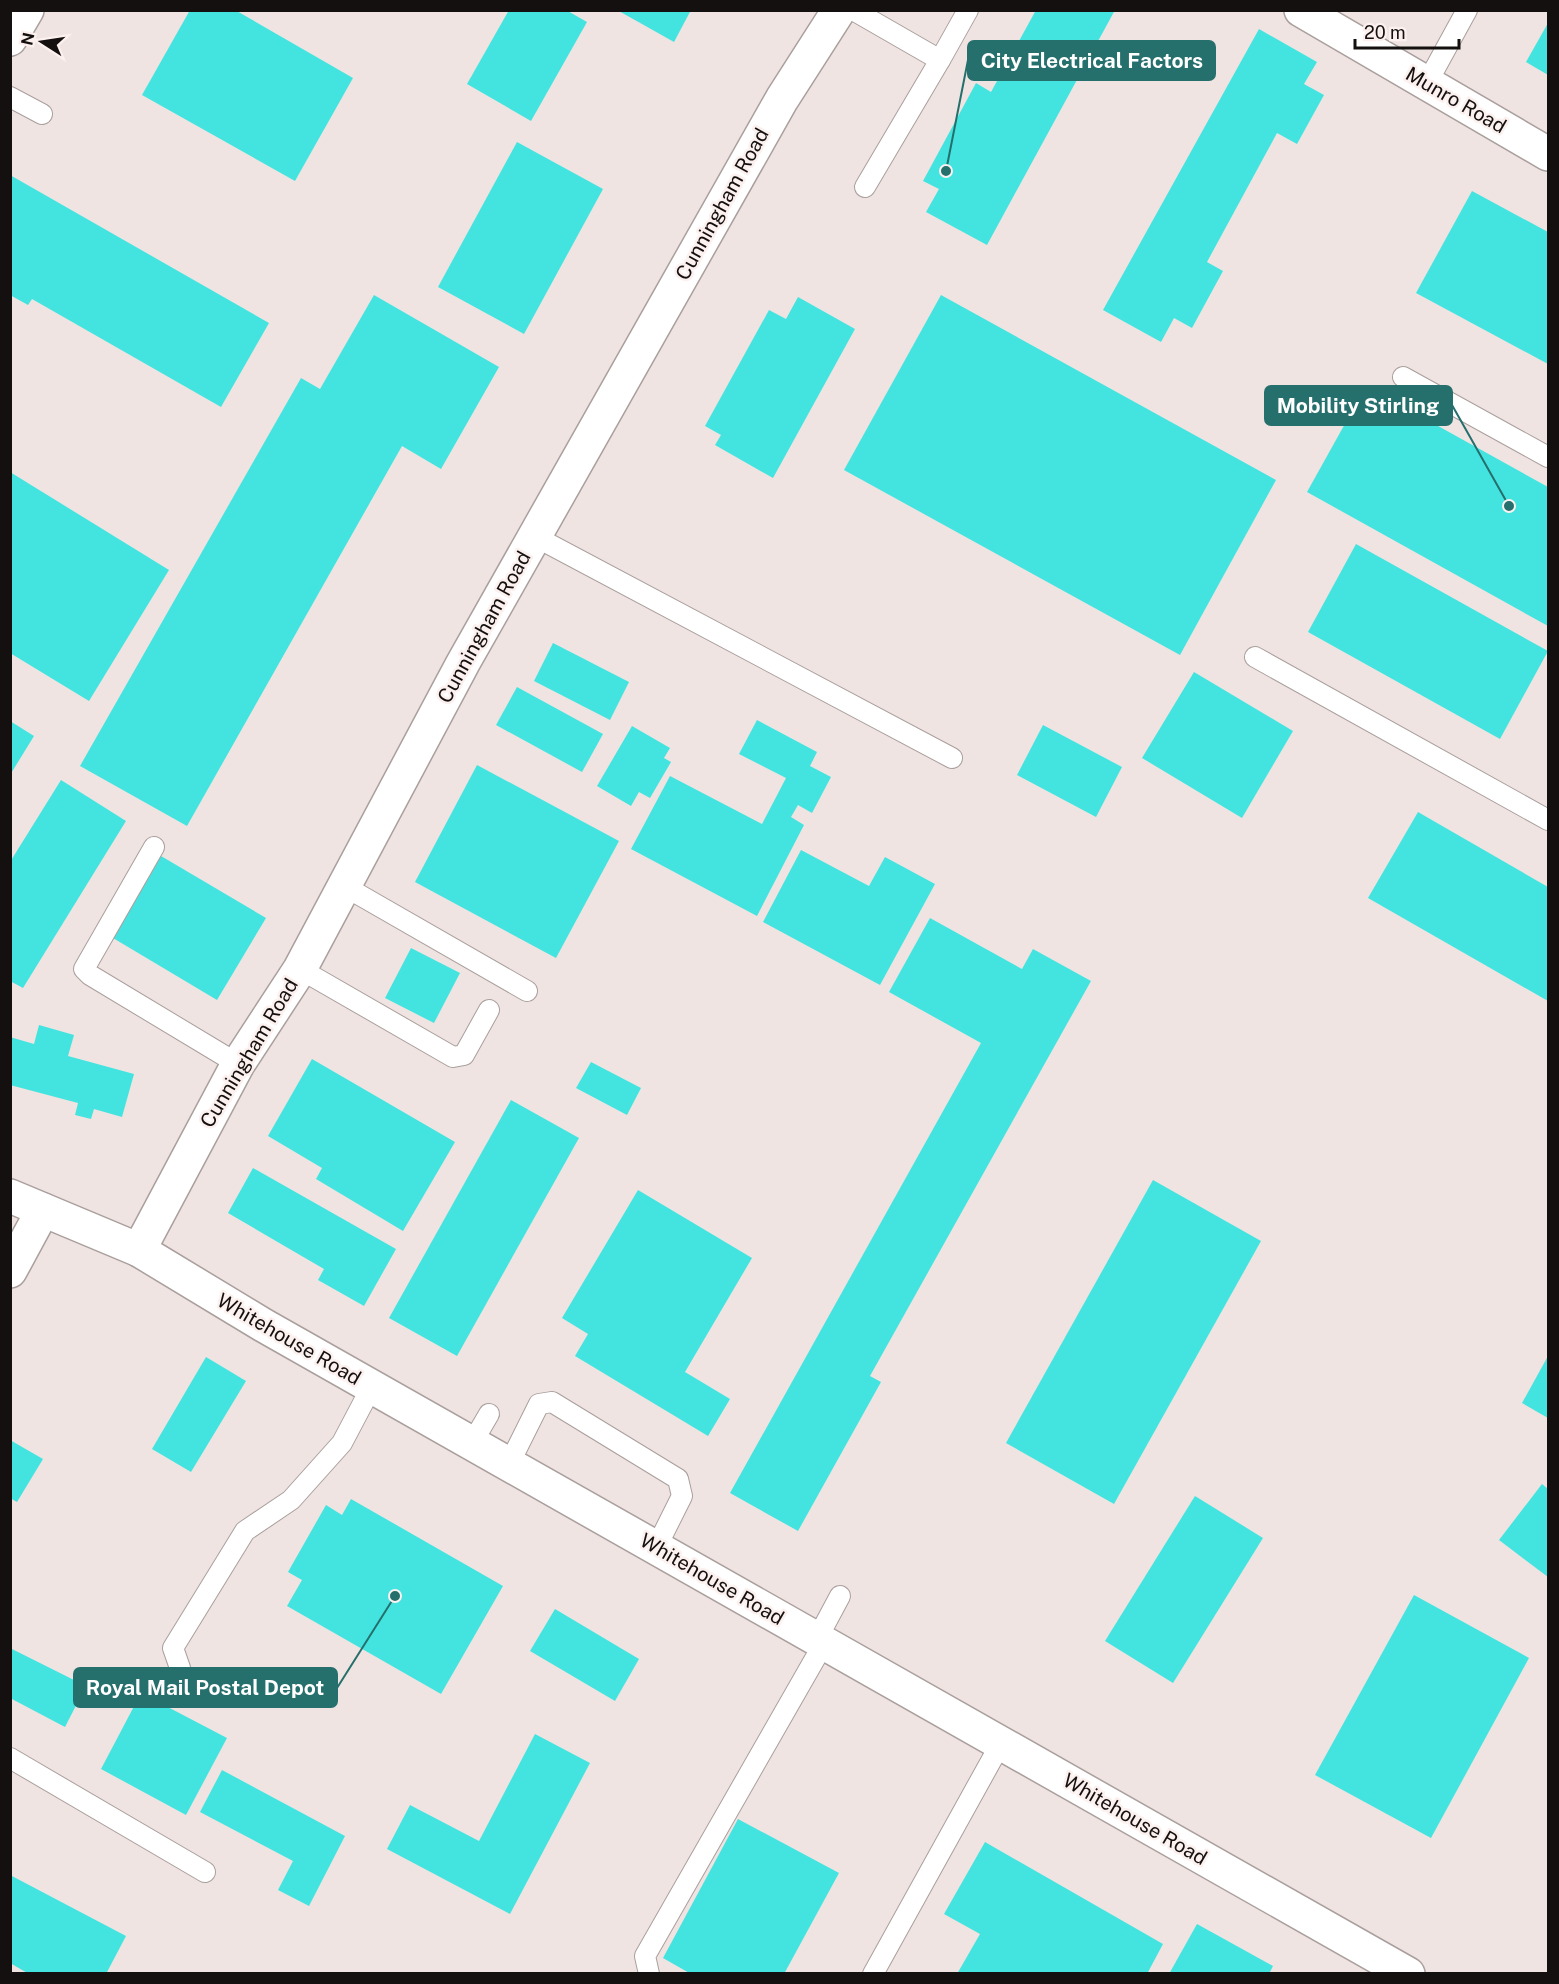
<svg xmlns="http://www.w3.org/2000/svg" width="1559" height="1984" font-family="'Public Sans',sans-serif">
<style>
.building{fill:#43e4e0}
.lines{fill:none;stroke-linecap:round;stroke-linejoin:round}
.lane-casing{stroke:#a99f9d;stroke-width:22}
.street-casing{stroke:#a99f9d;stroke-width:36}
.lane{stroke:#fff;stroke-width:20}
.street{stroke:#fff;stroke-width:33}
.labels{text-anchor:middle;stroke-width:5;stroke-linejoin:round;paint-order:stroke}
.street-label{font-size:20px;fill:#13100f;stroke:#fcf1ef}
.leader{fill:none;stroke:#256f6d;stroke-width:2}
.callout-dot{fill:#256f6d;stroke:#fcf1ef;stroke-width:2}
.callout{fill:#256f6d;stroke:#256f6d;stroke-width:2}
.callout-label{font-size:21px;text-anchor:middle;font-weight:bold;fill:#fff}
</style>
<rect width="100%" height="100%" fill="#efe4e1"/>
<g class="building">
<polygon points="190,10 235,10 353,78 295,181 142,95"/>
<polygon points="509,10 566,10 587,22 531,121 467,84"/>
<polygon points="617,10 691,10 674,42"/>
<polygon points="1036,10 1115,10 987,245 926,212 939,189 923,181 976,83 991,92"/>
<polygon points="1548,23 1548,75 1526,62"/>
<polygon points="1259,29 1317,62 1304,84 1324,95 1297,144 1277,133 1207,262 1223,271 1192,328 1174,318 1161,342 1103,310"/>
<polygon points="517,142 603,189 524,334 438,287"/>
<polygon points="10,175 269,323 221,407 32,299 28,305 10,295"/>
<polygon points="1472,191 1548,232 1548,364 1416,293"/>
<polygon points="374,295 499,367 441,469 402,446 187,826 80,766 301,378 320,389"/>
<polygon points="941,295 1276,480 1180,655 844,470"/>
<polygon points="798,297 855,329 773,478 715,445 721,435 705,426 769,310 786,319"/>
<polygon points="1366,386 1548,487 1548,626 1307,492"/>
<polygon points="10,472 169,570 89,701 10,653"/>
<polygon points="1356,544 1548,651 1500,739 1308,632"/>
<polygon points="553,643 629,682 610,720 534,681"/>
<polygon points="1194,672 1293,731 1242,818 1142,758"/>
<polygon points="517,687 603,734 582,772 496,725"/>
<polygon points="757,720 817,752 810,766 831,777 812,813 798,805 791,817 804,825 757,916 631,849 670,776 762,824 786,778 739,754"/>
<polygon points="10,721 34,736 10,775"/>
<polygon points="1043,725 1122,767 1096,817 1017,775"/>
<polygon points="632,726 670,748 664,758 671,762 650,798 639,792 631,806 597,786"/>
<polygon points="477,765 619,841 556,958 415,882"/>
<polygon points="61,780 126,821 23,988 10,981 10,862"/>
<polygon points="1418,812 1548,887 1548,1001 1368,898"/>
<polygon points="801,850 869,886 885,857 935,884 880,985 763,922"/>
<polygon points="161,856 266,918 217,1000 113,938"/>
<polygon points="930,918 1022,969 1033,949 1091,981 870,1376 881,1382 798,1531 730,1493 981,1043 889,992"/>
<polygon points="411,948 460,973 434,1023 385,998"/>
<polygon points="39,1025 74,1035 68,1056 134,1074 122,1117 94,1109 91,1119 75,1115 78,1103 10,1085 10,1037 34,1044"/>
<polygon points="312,1059 455,1142 403,1231 316,1179 322,1168 268,1136"/>
<polygon points="591,1062 641,1088 627,1115 576,1088"/>
<polygon points="511,1100 579,1138 457,1356 389,1318"/>
<polygon points="253,1168 396,1249 364,1306 318,1280 324,1269 228,1213"/>
<polygon points="1153,1180 1261,1241 1114,1504 1006,1443"/>
<polygon points="638,1190 752,1258 685,1372 730,1399 708,1436 575,1356 588,1334 562,1318"/>
<polygon points="1548,1356 1548,1418 1522,1403"/>
<polygon points="206,1357 246,1381 191,1472 152,1449"/>
<polygon points="10,1440 43,1459 17,1502 10,1498"/>
<polygon points="1542,1484 1548,1489 1548,1577 1499,1540"/>
<polygon points="1195,1496 1263,1538 1173,1683 1105,1641"/>
<polygon points="351,1499 503,1586 441,1694 287,1606 302,1580 288,1572 326,1505 342,1515"/>
<polygon points="1414,1595 1529,1658 1431,1838 1315,1775"/>
<polygon points="555,1609 639,1659 615,1701 530,1651"/>
<polygon points="10,1648 86,1686 65,1727 10,1698"/>
<polygon points="141,1693 227,1738 186,1815 101,1769"/>
<polygon points="535,1734 590,1763 510,1914 387,1849 410,1805 479,1841"/>
<polygon points="222,1770 345,1836 309,1906 278,1890 293,1861 200,1812"/>
<polygon points="738,1819 839,1873 784,1974 691,1974 663,1958"/>
<polygon points="985,1842 1163,1944 1147,1974 957,1974 980,1934 944,1914"/>
<polygon points="10,1875 126,1936 106,1974 29,1974 10,1963"/>
<polygon points="1197,1924 1273,1966 1269,1974 1169,1974"/>
</g>
<g class="lines">
<g class="lane-casing">
<g id="lane">
<polyline points="853,10 940,60 968,10"/>
<polyline points="1427,83 1467,10"/>
<polyline points="10,97 42,114"/>
<polyline points="865,187 940,60"/>
<polyline points="1403,377 1548,457"/>
<polyline points="534,536 952,758"/>
<polyline points="1255,657 1548,820"/>
<polyline points="154,847 84,969 90,975 238,1064"/>
<polyline points="344,886 527,991"/>
<polyline points="300,969 453,1057 464,1055 489,1010"/>
<polyline points="472,1443 489,1414"/>
<polyline points="509,1464 539,1404 552,1402 678,1479 682,1496 656,1548"/>
<polyline points="817,1639 840,1596"/>
<polyline points="180,1668 173,1648 245,1531 291,1500 342,1443 372,1386"/>
<polyline points="10,1758 205,1872"/>
<polyline points="649,1974 645,1956 824,1643"/>
<polyline points="873,1974 1001,1743"/>
</g>
</g>
<g class="street-casing">
<g id="street">
<polyline points="1301,10 1548,154"/>
<polyline points="10,39 27,10"/>
<polyline points="10,1196 139,1250 263,1325 1408,1974"/>
<polyline points="139,1250 238,1064 300,969 463,663 782,99 839,10"/>
<polyline points="10,1271 43,1210"/>
</g>
</g>
<use href="#lane" class="lane"/>
<use href="#street" class="street"/>
</g>
<g class="labels">
<g class="street-label">
<text transform="translate(1456 100) rotate(30)" y="7">Munro Road</text>
<text transform="translate(722 204) rotate(-61)" y="7">Cunningham Road</text>
<text transform="translate(484 627) rotate(-61)" y="7">Cunningham Road</text>
<text transform="translate(249 1053) rotate(-59)" y="7">Cunningham Road</text>
<text transform="translate(289 1339) rotate(30)" y="7">Whitehouse Road</text>
<text transform="translate(712 1579) rotate(30)" y="7">Whitehouse Road</text>
<text transform="translate(1135 1819) rotate(30)" y="7">Whitehouse Road</text>
</g>
</g>
<path class="leader" d="M946 171L968 60M1509 506L1452 405M395 1596L337 1688"/>
<g class="callout-dot">
<circle cx="946" cy="171" r="6"/>
<circle cx="1509" cy="506" r="6"/>
<circle cx="395" cy="1596" r="6"/>
</g>
<g class="callout">
<rect x="968" y="41" width="247" height="39" rx="6"/>
<rect x="1265" y="386" width="187" height="39" rx="6"/>
<rect x="74" y="1668" width="263" height="39" rx="6"/>
</g>
<g class="callout-label">
<text x="1092" y="68">City Electrical Factors</text>
<text x="1358" y="413">Mobility Stirling</text>
<text x="205" y="1695">Royal Mail Postal Depot</text>
</g>
<rect width="1559" height="1984" fill="none" stroke="#13100f" stroke-width="24"/>
<g transform="translate(42 42) rotate(282)" stroke="#fcf1ef" stroke-width="4.5" paint-order="stroke">
<path d="M0-4.5L10 22L0 15L-10 22Z" fill="#13100f"/>
<text y="-9" font-size="16" font-weight="bold" text-anchor="middle" fill="#13100f">N</text>
</g>
<path d="M1355 39v9h104v-9" fill="none" stroke="#13100f" stroke-width="3"/>
<text x="1364" y="39" font-size="18" fill="#13100f" stroke="#fcf1ef" stroke-width="4.5" paint-order="stroke">20 m</text>
</svg>
